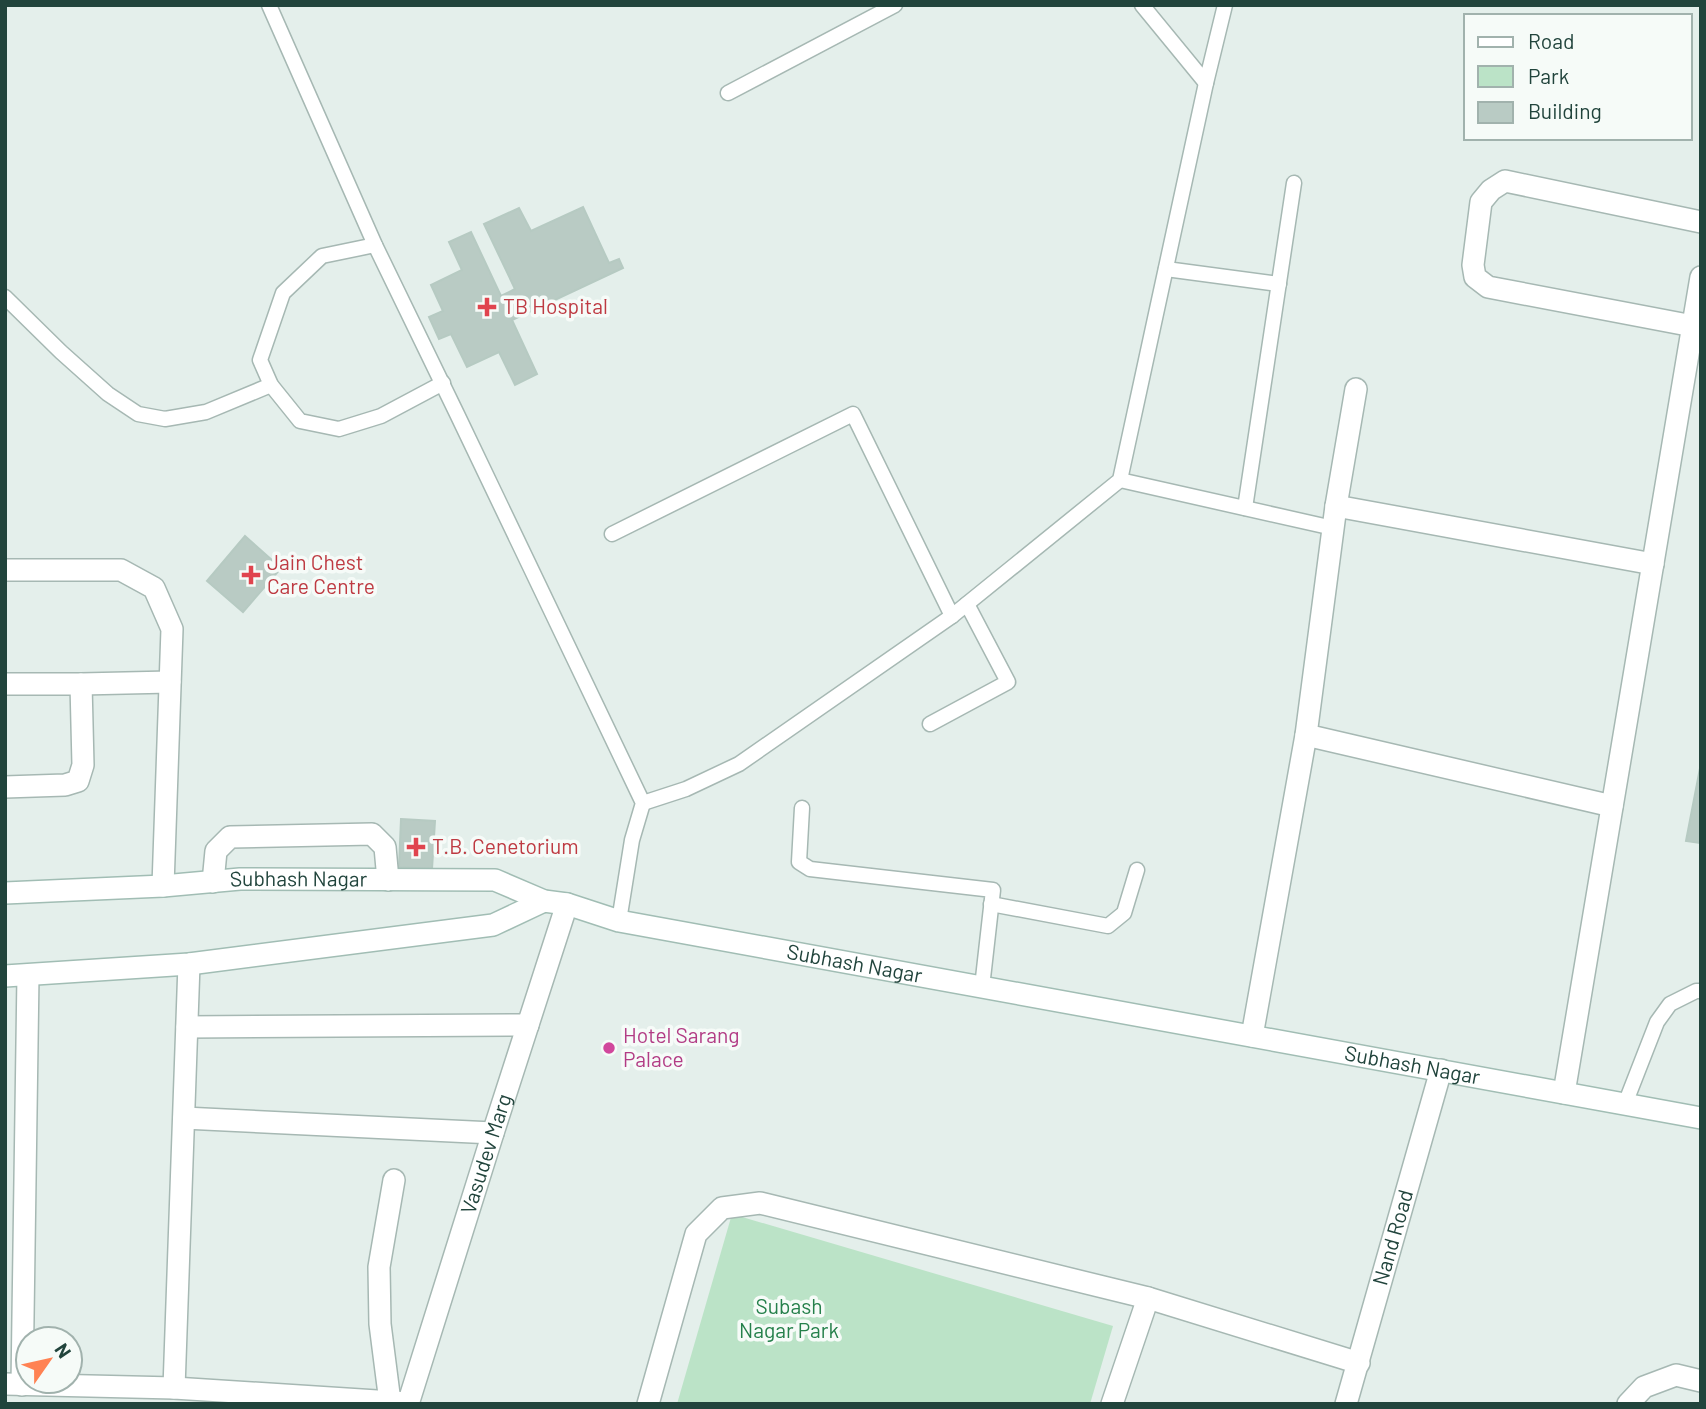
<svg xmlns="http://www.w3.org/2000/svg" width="1706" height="1409" font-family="Barlow,sans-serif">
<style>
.green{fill:#bbe3c7}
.building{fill:#b9cbc4;stroke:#b6cac2;stroke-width:2}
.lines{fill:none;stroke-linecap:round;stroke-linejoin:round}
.lane-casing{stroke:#a6b8b3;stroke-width:17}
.street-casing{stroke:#a6b8b3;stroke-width:24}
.secondary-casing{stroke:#a1bdb4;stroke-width:24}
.lane{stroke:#fff;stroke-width:14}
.street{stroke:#fff;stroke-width:21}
.secondary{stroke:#fff;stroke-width:21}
.health-dot{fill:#e0444e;stroke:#f6fbf8;stroke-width:2.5}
.hotel-dot{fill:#d1479c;stroke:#f6fbf8;stroke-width:2.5}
.labels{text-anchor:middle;stroke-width:7;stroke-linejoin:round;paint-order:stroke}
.health-label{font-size:21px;fill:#be3a42;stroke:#f6fbf8;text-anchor:start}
.street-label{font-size:21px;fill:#21443c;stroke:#f6fbf8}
.hotel-label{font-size:21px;fill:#b23c85;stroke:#f6fbf8;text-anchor:start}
.park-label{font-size:21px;fill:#25804b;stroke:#f6fbf8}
</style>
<rect width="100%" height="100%" fill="#e4efeb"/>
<polygon class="green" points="732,1214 1113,1326 1090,1404 677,1404"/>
<g class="building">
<polygon points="583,207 609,263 619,259 623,268 512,320 537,374 515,385 499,352 467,367 451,334 439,339 429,317 443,311 431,285 462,270 449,242 471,232 501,296 515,289 484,224 519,208 531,231"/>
<polygon points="245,536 281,568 243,612 207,581"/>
<polygon points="1701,763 1701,843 1686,841"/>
<polygon points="401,819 435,821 432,869 399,867"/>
</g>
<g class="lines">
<g class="lane-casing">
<g id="lane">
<polyline points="269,5 375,245 457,414 643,803 632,840 619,921"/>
<polyline points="1142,5 1206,83 1225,5"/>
<polyline points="728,93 895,5"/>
<polyline points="375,245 322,256 283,293 260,360 271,385 300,421 339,429 381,416 443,383"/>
<polyline points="1166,269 1279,284"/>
<polyline points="5,297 61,352 108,394 138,414 165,419 206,412 271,385"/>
<polyline points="1120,480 1333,528"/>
<polyline points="1245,508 1294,183"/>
<polyline points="612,534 853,414 952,616"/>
<polyline points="930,724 1008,682 967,604"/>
<polyline points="643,803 686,789 739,764 952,616 1120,480 1206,83"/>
<polyline points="802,808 799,862 810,869 993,890 982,987"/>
<polyline points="991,904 1108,926 1124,913 1137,870"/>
<polyline points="1625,1104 1657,1022 1670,1004 1696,991 1701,991"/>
</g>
</g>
<g class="street-casing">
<g id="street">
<polyline points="1693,326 1488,287 1475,277 1473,265 1481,202 1491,190 1505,181 1701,222"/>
<polyline points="1356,389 1336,506 1306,735 1612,806"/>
<polyline points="1336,506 1653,564"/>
<polyline points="5,570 121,570 154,588 172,629 163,886"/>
<polyline points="5,684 81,684 170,682"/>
<polyline points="5,787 65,785 78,781 83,765 81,684"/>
<polyline points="213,882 216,851 230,837 372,834 385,847 388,880"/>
<polyline points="187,1027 528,1025"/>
<polyline points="1252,1036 1306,735"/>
<polyline points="1564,1093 1701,277"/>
<polyline points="184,1118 493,1133"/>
<polyline points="5,1384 174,1388 408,1403"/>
<polyline points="22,1385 28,975"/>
<polyline points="174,1388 189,964"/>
<polyline points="390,1402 380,1324 379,1267 394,1180"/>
<path id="s1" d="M408 1404 493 1133 567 904"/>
<polyline points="648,1404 696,1234 722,1208 760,1203 1148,1298 1359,1363"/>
<polyline points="1112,1404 1148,1298"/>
<path id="s2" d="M1346 1404 1441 1070"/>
<polyline points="1628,1404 1644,1387 1676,1375 1701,1381"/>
</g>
</g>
<g class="secondary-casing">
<g id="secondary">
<path id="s3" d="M5 893 163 886 240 879 495 880 544 901 567 904 619 921 1701 1118"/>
<polyline points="5,976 189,964 493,925 544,901"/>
</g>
</g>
<use href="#lane" class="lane"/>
<use href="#street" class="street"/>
<use href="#secondary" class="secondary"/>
</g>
<g class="health-dot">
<path d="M483.5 296.5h7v7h7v7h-7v7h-7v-7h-7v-7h7z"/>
<path d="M247.5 564.5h7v7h7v7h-7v7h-7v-7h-7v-7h7z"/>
<path d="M412.5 836.5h7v7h7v7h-7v7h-7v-7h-7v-7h7z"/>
</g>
<circle class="hotel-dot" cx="609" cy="1048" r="7"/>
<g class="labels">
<g class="health-label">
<text x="503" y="314">TB Hospital</text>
<text x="267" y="570">Jain Chest<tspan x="267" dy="24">Care Centre</tspan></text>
<text x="432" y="854">T.B. Cenetorium</text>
</g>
<g class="street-label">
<text dy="7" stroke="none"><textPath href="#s3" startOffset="294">Subhash Nagar</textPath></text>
<text dy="7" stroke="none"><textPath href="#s3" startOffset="861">Subhash Nagar</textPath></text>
<text dy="7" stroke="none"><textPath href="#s3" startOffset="1428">Subhash Nagar</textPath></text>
<text dy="7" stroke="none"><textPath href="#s1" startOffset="262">Vasudev Marg</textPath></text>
<text dy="7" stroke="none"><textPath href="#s2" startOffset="173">Nand Road</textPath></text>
</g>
<g class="hotel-label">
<text x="623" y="1043">Hotel Sarang<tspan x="623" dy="24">Palace</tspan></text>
</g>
<g class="park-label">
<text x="789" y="1314">Subash<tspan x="789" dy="24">Nagar Park</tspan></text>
</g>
</g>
<rect width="1706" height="1409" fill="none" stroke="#21443c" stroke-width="14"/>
<rect x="1464" y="14" width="228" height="126" fill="#f6fbf8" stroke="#a1b2ad" stroke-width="2"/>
<rect x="1478" y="37" width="35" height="10" fill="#ffffff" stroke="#a1b2ad" stroke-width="2"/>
<text x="1528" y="49" font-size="21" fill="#21443c">Road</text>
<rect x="1478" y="66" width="35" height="21" fill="#bbe3c7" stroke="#a1b2ad" stroke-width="2"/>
<text x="1528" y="84" font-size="21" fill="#21443c">Park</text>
<rect x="1478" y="102" width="35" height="21" fill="#b9cbc4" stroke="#a1b2ad" stroke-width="2"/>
<text x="1528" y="119" font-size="21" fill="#21443c">Building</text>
<g transform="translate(49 1360) rotate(56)"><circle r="33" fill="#f6fbf8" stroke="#a1b2ad" stroke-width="2"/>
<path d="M0-5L12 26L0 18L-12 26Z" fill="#ff8253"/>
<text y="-10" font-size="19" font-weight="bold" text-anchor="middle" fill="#21443c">N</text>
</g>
</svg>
